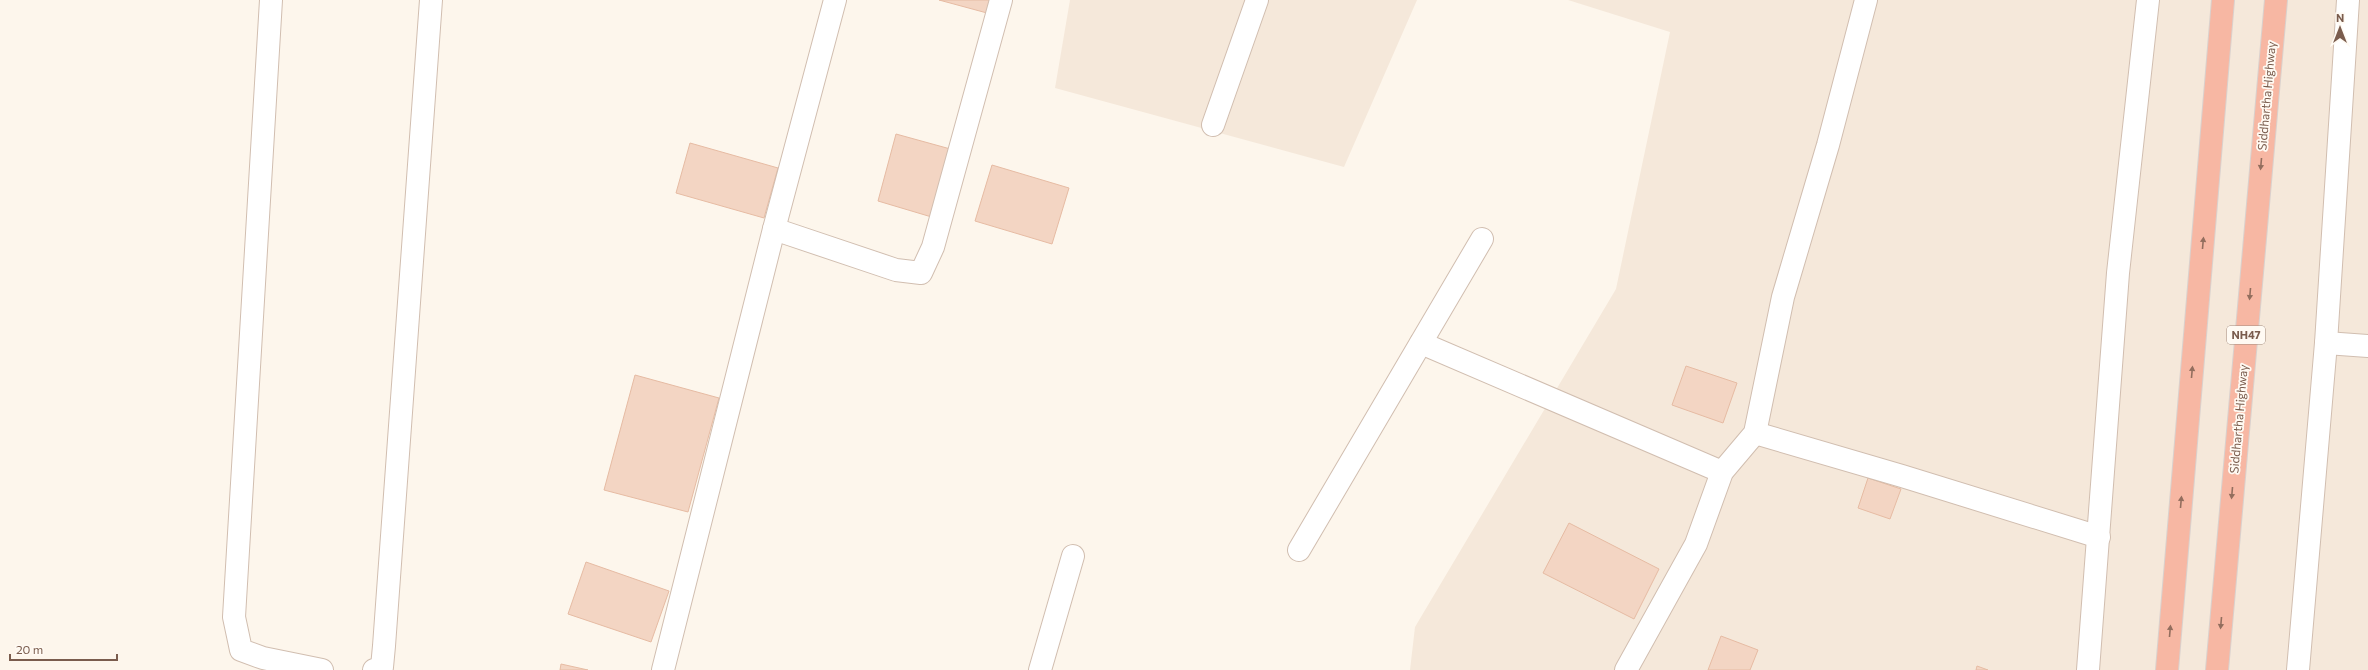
<svg xmlns="http://www.w3.org/2000/svg" width="2368" height="670" font-family="Commissioner,sans-serif">
<style>
.residential{fill:#f5e8da}
.building{fill:#f3d5c3;stroke:#e6bba3}
.lines{fill:none;stroke-linecap:round;stroke-linejoin:round}
.minor-casing{stroke:#d1beb0;stroke-width:24}
.highway-casing{stroke:#dad1cd;stroke-width:24}
.minor{stroke:#fff;stroke-width:22}
.highway{stroke:#f7b7a3;stroke-width:22}
.oneway{fill:#936e5e}
.labels{text-anchor:middle;stroke-width:3.5;stroke-linejoin:round;paint-order:stroke}
.shield{fill:#fffaf3;stroke:#a28b7f;stroke-width:1}
.shield-label{font-size:11px;font-weight:bold;fill:#7a5c4d}
.street-label{font-size:12px;fill:#7a5c4d;stroke:#fffaf3}
</style>
<rect width="100%" height="100%" fill="#fdf6ec"/>
<g class="residential">
<polygon points="1070,0 1417,0 1344,167 1055,88"/>
<polygon points="1568,0 2368,0 2368,670 1410,670 1415,627 1616,289 1670,32"/>
</g>
<g class="building">
<polygon points="939,0 991,0 987,13"/>
<polygon points="896,134 954,150 935,218 878,201"/>
<polygon points="690,143 778,168 764,218 676,193"/>
<polygon points="992,165 1069,188 1052,244 975,221"/>
<polygon points="1686,366 1737,383 1723,423 1672,405"/>
<polygon points="635,375 719,398 688,512 604,490"/>
<polygon points="1868,478 1901,489 1890,519 1858,508"/>
<polygon points="1569,523 1659,569 1634,619 1543,573"/>
<polygon points="586,562 669,591 651,642 568,614"/>
<polygon points="1721,636 1758,650 1750,670 1708,670"/>
<polygon points="561,664 588,670 560,670"/>
<polygon points="1977,666 1988,670 1976,670"/>
</g>
<g class="lines">
<g class="minor-casing">
<g id="minor">
<polyline points="271,0 234,617 241,650 263,658 322,670"/>
<polyline points="1213,125 1257,0"/>
<polyline points="774,229 896,270 921,273 933,247 1001,0"/>
<polyline points="1421,343 1722,472"/>
<polyline points="2326,343 2368,346"/>
<polyline points="1755,433 1902,476 2099,537"/>
<polyline points="1299,550 1482,239"/>
<polyline points="374,670 382,667 384,646 431,0"/>
<polyline points="663,670 774,229 835,0"/>
<polyline points="1040,670 1073,556"/>
<polyline points="1626,670 1696,544 1722,472 1755,433 1783,297 1828,145 1866,0"/>
<polyline points="2088,670 2118,273 2148,0"/>
<polyline points="2298,670 2326,343 2348,0"/>
</g>
</g>
<g class="highway-casing">
<g id="highway">
<polyline points="2167,670 2223,0"/>
<polyline points="2217,670 2276,0"/>
</g>
</g>
<use href="#minor" class="minor"/>
<use href="#highway" class="highway"/>
</g>
<defs><path id="oneway-solid" d="M-6-.8H1V-3.2L6.5 0L1 3.2V.8H-6Z"/></defs>
<g class="oneway">
<use href="#oneway-solid" transform="translate(2261 164) rotate(95)"/>
<use href="#oneway-solid" transform="translate(2203 243) rotate(-85)"/>
<use href="#oneway-solid" transform="translate(2250 294) rotate(95)"/>
<use href="#oneway-solid" transform="translate(2192 372) rotate(-85)"/>
<use href="#oneway-solid" transform="translate(2232 493) rotate(95)"/>
<use href="#oneway-solid" transform="translate(2181 502) rotate(-85)"/>
<use href="#oneway-solid" transform="translate(2221 623) rotate(95)"/>
<use href="#oneway-solid" transform="translate(2170 631) rotate(-85)"/>
</g>
<g class="labels">
<rect class="shield" x="2227" y="326" width="38" height="18" rx="3"/>
<g class="shield-label">
<text x="2246" y="339">NH47</text>
</g>
<g class="street-label">
<text transform="translate(2267 96) rotate(-85)" y="4">Siddhartha Highway</text>
<text transform="translate(2239 419) rotate(-85)" y="4">Siddhartha Highway</text>
</g>
</g>
<g transform="translate(2340 28)" stroke="#fffaf3" stroke-width="3" paint-order="stroke">
<path d="M0-3L7 15L0 10L-7 15Z" fill="#7a5c4d"/>
<text y="-6" font-size="11" font-weight="bold" text-anchor="middle" fill="#7a5c4d">N</text>
</g>
<path d="M10 654v6h107v-6" fill="none" stroke="#7a5c4d" stroke-width="2"/>
<text x="16" y="654" font-size="12" fill="#7a5c4d" stroke="#fffaf3" stroke-width="3" paint-order="stroke">20 m</text>
</svg>
